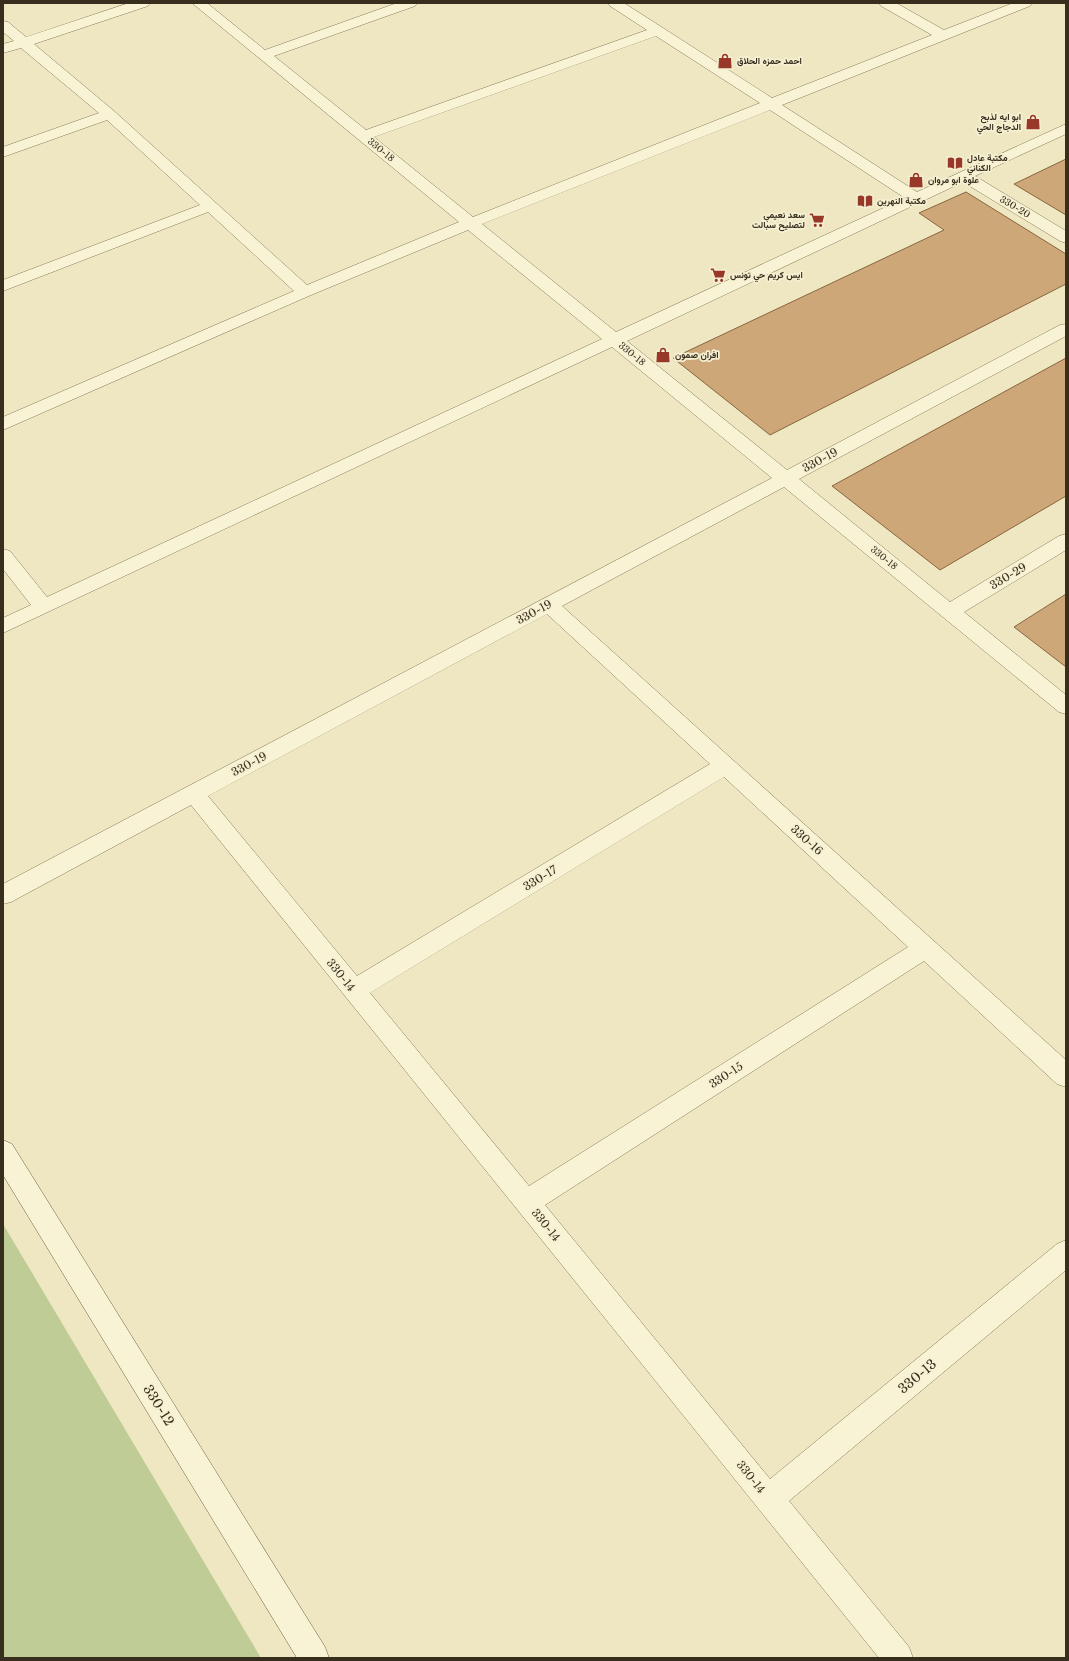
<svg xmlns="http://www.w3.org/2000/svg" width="1069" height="1661" font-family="'Libre Baskerville',Vazirmatn,serif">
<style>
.green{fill:#bfcc96}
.building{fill:#cda778;stroke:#88663f}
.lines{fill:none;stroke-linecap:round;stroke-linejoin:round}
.street-casing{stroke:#887959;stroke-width:1}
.secondary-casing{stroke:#6a5a3d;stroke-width:1}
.street{fill:#f9f3d6;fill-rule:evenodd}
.secondary{fill:#f9f3d6;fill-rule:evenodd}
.labels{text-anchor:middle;stroke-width:3.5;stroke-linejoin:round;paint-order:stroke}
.far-poi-label{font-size:9px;font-weight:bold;fill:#382e1e;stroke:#f6f0d2;text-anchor:start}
.far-street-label{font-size:9px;fill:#382e1e;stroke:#f6f0d2}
.street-label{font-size:11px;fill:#382e1e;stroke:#f6f0d2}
.near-street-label{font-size:13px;fill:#382e1e;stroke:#f6f0d2}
</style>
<rect width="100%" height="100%" fill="#eee7c2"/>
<polygon class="green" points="3,1224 261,1658 3,1658"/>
<g class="building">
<polygon points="1066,159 1066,215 1014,184"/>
<polygon points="966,192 1066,254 1066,284 770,435 673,358 944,230 919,213"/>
<polygon points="1066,358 1066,496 940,570 832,486"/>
<polygon points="1066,594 1066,667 1014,627"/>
</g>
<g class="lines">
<g class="street-casing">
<path id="street" d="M129 3H150L148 6 34 44 114 111 307 285 459 222 192 3H207L265 50 397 3H417L415 6 274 56 366 130 647 30 610 6 608 3H624L772 98 932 35 881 6 879 3H896L944 30 1013 3H1032L1030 6 782 105 917 192 1066 124V134L975 176 1066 231V243L1060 241 963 182 627 341 787 470 1060 325 1066 324V336L799 479 950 602 1059 536 1066 534V550L964 612 1066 695V714L1059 712 784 487 562 606 1066 1060V1087L1057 1084 924 961 545 1205 770 1479 1057 1244 1066 1240V1270L789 1501 909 1647 913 1658H879L191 805 11 902 3 904V884L772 478 612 347 3 633V618L31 605 3 569V549L10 551 47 597 602 339 468 230 311 295 3 430V417L294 291 208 212 3 291V280L200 205 107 120 3 157V147L99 113 21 48 3 53V44L14 41 3 32V21L8 22 26 37ZM656 36 760 103 473 217 374 137ZM770 110 905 198 616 332 482 224ZM547 614 710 764 357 976 208 796ZM724 777 908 947 529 1186 370 993Z"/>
</g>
<g class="secondary-casing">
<polygon id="secondary" points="3,1140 12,1144 325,1647 329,1658 297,1658 3,1175"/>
</g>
<use href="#street" class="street"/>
<use href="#secondary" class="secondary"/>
</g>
<defs>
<g id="shop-bare" transform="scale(1.2)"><path d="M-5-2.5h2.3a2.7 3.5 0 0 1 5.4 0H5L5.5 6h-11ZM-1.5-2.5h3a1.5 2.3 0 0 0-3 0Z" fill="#983829" stroke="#f6f0d2" stroke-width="2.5" paint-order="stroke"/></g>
<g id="library-bare" transform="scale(1.2)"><path d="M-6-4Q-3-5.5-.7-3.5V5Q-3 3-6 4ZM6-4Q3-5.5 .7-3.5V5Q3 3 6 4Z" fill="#983829" stroke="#f6f0d2" stroke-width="2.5" paint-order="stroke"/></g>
<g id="supermarket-bare" transform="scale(1.2)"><path d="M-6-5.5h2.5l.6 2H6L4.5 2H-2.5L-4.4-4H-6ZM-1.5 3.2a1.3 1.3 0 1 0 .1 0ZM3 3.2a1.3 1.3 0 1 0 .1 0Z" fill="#983829" stroke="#f6f0d2" stroke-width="2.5" paint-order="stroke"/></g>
</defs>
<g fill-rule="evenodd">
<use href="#shop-bare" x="725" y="61"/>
<use href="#shop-bare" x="1033" y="122"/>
<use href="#library-bare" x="955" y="163"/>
<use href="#shop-bare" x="916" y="180"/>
<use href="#library-bare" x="865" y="201"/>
<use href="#supermarket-bare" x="817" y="220"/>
<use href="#supermarket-bare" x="718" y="275"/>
<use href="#shop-bare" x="663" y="355"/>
</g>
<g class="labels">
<g class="far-poi-label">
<text x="737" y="64">احمد حمزه الحلاق</text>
<text x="1021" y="120" text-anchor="end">ابو ايه لذبح<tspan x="1021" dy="10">الدجاج الحي</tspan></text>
<text x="967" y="161">مكتبة عادل<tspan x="967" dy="10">الكناني</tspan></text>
<text x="928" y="183">علوة ابو مروان</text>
<text x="877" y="204">مكتبة النهرين</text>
<text x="805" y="218" text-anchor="end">سعد نعيمي<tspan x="805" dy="10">لتصليح سبالت</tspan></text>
<text x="730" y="278">ايس كريم حي تونس</text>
<text x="675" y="358">افران صمون</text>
</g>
<g class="far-street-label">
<text transform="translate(381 150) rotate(39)" y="3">330-18</text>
<text transform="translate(1015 207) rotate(31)" y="3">330-20</text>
<text transform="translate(632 354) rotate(39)" y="3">330-18</text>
<text transform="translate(884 558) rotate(39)" y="3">330-18</text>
</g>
<g class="street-label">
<text transform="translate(820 460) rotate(-28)" y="4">330-19</text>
<text transform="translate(1008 576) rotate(-31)" y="4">330-29</text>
<text transform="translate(534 612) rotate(-28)" y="4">330-19</text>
<text transform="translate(249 764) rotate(-28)" y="4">330-19</text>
<text transform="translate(807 840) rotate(42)" y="4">330-16</text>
<text transform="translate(540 878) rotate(-31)" y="4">330-17</text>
<text transform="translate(341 975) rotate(51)" y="4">330-14</text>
<text transform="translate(726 1075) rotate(-33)" y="4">330-15</text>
<text transform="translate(546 1225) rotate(51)" y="4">330-14</text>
<text transform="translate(751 1477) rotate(51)" y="4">330-14</text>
</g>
<g class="near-street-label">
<text transform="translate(917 1376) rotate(-40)" y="5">330-13</text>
<text transform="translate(159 1405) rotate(58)" y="5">330-12</text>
</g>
</g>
<rect width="1069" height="1661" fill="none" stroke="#382e1e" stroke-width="8"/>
</svg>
